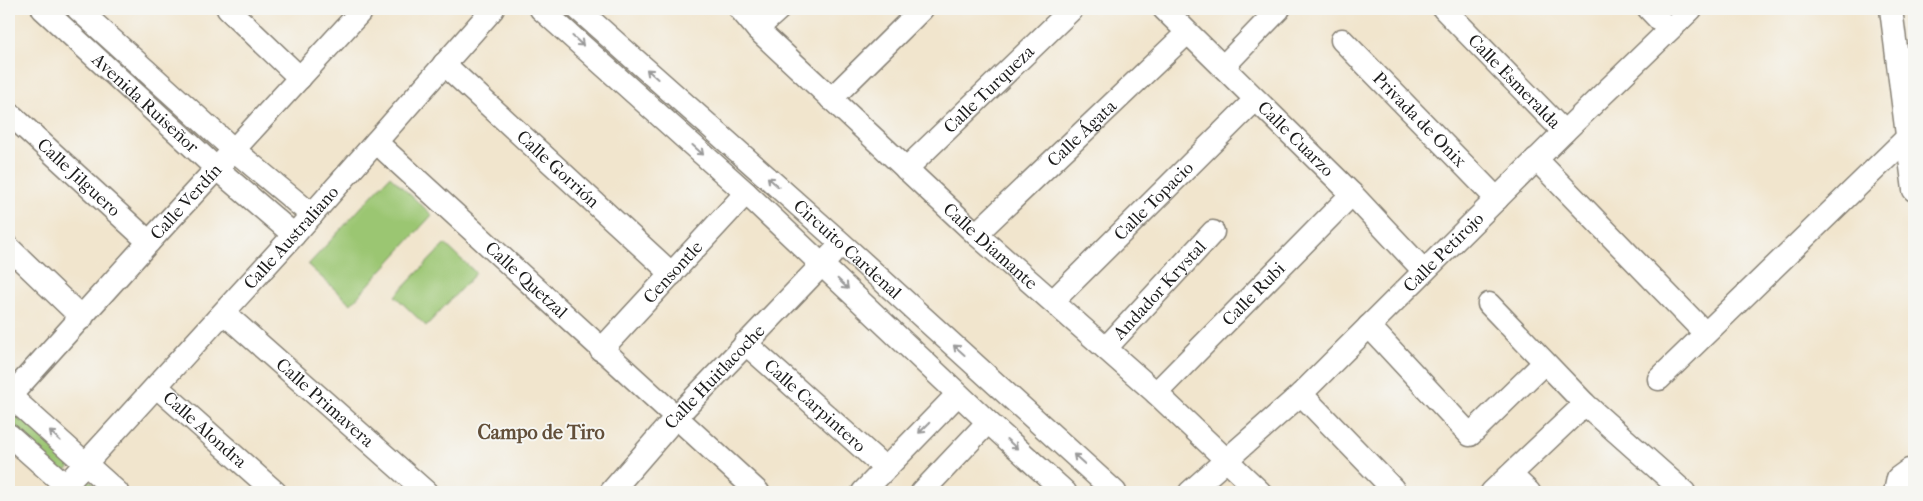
<svg xmlns="http://www.w3.org/2000/svg" width="1923" height="501" font-family="'IM FELL French Canon',serif">
<style>
.green{fill:#9bc672;stroke:#5c7147}
.lines{fill:none;stroke-linecap:round;stroke-linejoin:round}
.minor-casing{stroke:#868074;stroke-width:25}
.minor{stroke:#fff;stroke-width:22}
.oneway{stroke:#999}
.labels{text-anchor:middle;stroke-width:4;stroke-linejoin:round;paint-order:stroke}
.street-label{font-size:18px;fill:#1c1c1c;stroke:#f6f6f2}
.quarter-label{font-size:20px;font-weight:bold;fill:#634f39;stroke:#f6f6f2}
</style>
<rect width="100%" height="100%" fill="#f6f6f2"/>
<filter id="ink" filterUnits="userSpaceOnUse"><feTurbulence type="fractalNoise" baseFrequency=".02" numOctaves="2"/><feDisplacementMap in="SourceGraphic" scale="10" xChannelSelector="R" yChannelSelector="G"/><feConvolveMatrix kernelMatrix="1 2 1 2 8 2 1 2 1" color-interpolation-filters="sRGB"/></filter>
<filter id="wash" filterUnits="userSpaceOnUse"><feTurbulence type="fractalNoise" baseFrequency=".0096" numOctaves="4" result="noise"/><feDisplacementMap in="SourceGraphic" scale="20" xChannelSelector="R" yChannelSelector="G"/><feGaussianBlur stdDeviation="1.12" result="paint"/><feColorMatrix in="noise" values="0 0 0 0 0 0 0 0 0 0 0 0 0 0 0 0 0 1.4 0 .05"/><feComposite in="paint" operator="in"/></filter>
<g filter="url(#wash)">
<rect width="100%" height="100%" fill="#f1e5cd"/>
<g class="green">
<polygon points="390,176 432,215 351,304 308,265"/>
<polygon points="445,244 476,273 426,326 395,296"/>
<polygon points="9,404 74,462 64,473 9,424"/>
<polygon points="87,479 106,492 83,492 81,484"/>
</g>
</g>
<g filter="url(#ink)">
<g class="lines">
<g class="minor-casing">
<g id="minor">
<path id="s1" d="M43 9 217 169 294 235"/>
<polyline points="78,9 234,150 312,215"/>
<polyline points="228,9 300,78"/>
<polyline points="541,9 746,193 988,422 1065,492"/>
<path id="s2" d="M578 9 841 243 1115 492"/>
<path id="s3" d="M740 9 757 29 976 234 1156 393 1260 492"/>
<path id="s4" d="M1164 9 1352 194 1424 271"/>
<path id="s5" d="M1444 9 1564 132"/>
<polyline points="1649,9 1669,30"/>
<polyline points="1891,9 1914,190"/>
<polyline points="757,29 779,9"/>
<path id="s6" d="M1342 40 1497 199"/>
<path id="s7" d="M444 64 672 274"/>
<polyline points="1223,67 1279,9"/>
<polyline points="831,99 922,9"/>
<path id="s8" d="M9 113 149 242"/>
<path id="s9" d="M376 142 758 492"/>
<polyline points="1536,159 1705,333"/>
<path id="s10" d="M906 169 1072 9"/>
<path id="s11" d="M976 234 1187 33"/>
<polyline points="9,248 82,318"/>
<path id="s12" d="M1053 301 1255 100"/>
<polyline points="1489,304 1585,404 1684,492"/>
<path id="s13" d="M224 313 426 492"/>
<polyline points="1369,326 1470,435 1544,363"/>
<path id="s14" d="M745 343 885 468"/>
<path id="s15" d="M1106 348 1213 232"/>
<path id="s16" d="M601 350 746 193"/>
<polyline points="1659,379 1908,137 1914,136"/>
<path id="s17" d="M157 387 275 492"/>
<path id="s18" d="M1156 393 1352 194"/>
<polyline points="1301,394 1393,489 1393,492"/>
<polyline points="9,395 117,492"/>
<path id="s19" d="M10 396 149 242 363 9"/>
<polyline points="9,435 73,492"/>
<polyline points="1511,475 1529,492"/>
<path id="s20" d="M65 486 294 235 493 9"/>
<path id="s21" d="M611 492 676 417 833 253"/>
<polyline points="863,492 958,394"/>
<polyline points="922,492 988,422"/>
<path id="s22" d="M1190 492 1301 394 1564 132 1691 9"/>
<polyline points="1492,492 1585,404"/>
<polyline points="1895,492 1898,478 1909,470 1914,470"/>
</g>
</g>
<use href="#minor" class="minor"/>
</g>
<defs><path id="oneway-shaft" d="M-6 0H5M1.5-3L5.5 0L1.5 3" fill="none" stroke-width="1.6" stroke-linecap="round" stroke-linejoin="round" transform="scale(1.25)"/></defs>
<g class="oneway">
<use href="#oneway-shaft" transform="translate(578 41) rotate(42)"/>
<use href="#oneway-shaft" transform="translate(652 74) rotate(-138)"/>
<use href="#oneway-shaft" transform="translate(698 150) rotate(42)"/>
<use href="#oneway-shaft" transform="translate(773 182) rotate(-138)"/>
<use href="#oneway-shaft" transform="translate(843 284) rotate(44)"/>
<use href="#oneway-shaft" transform="translate(959 350) rotate(-138)"/>
<use href="#oneway-shaft" transform="translate(924 428) rotate(135)"/>
<use href="#oneway-shaft" transform="translate(55 436) rotate(-138)"/>
<use href="#oneway-shaft" transform="translate(1012 444) rotate(42)"/>
<use href="#oneway-shaft" transform="translate(1079 459) rotate(-138)"/>
</g>
</g>
<g class="labels">
<g class="street-label">
<text dy="6" stroke="none"><textPath href="#s5" startOffset="101">Calle Esmeralda</textPath></text>
<text dy="6" stroke="none"><textPath href="#s10" startOffset="115">Calle Turqueza</textPath></text>
<text dy="6" stroke="none"><textPath href="#s1" startOffset="139">Avenida Ruiseñor</textPath></text>
<text dy="6" stroke="none"><textPath href="#s6" startOffset="111">Privada de Onix</textPath></text>
<text dy="6" stroke="none"><textPath href="#s11" startOffset="146">Calle Ágata</textPath></text>
<text dy="6" stroke="none"><textPath href="#s4" startOffset="185">Calle Cuarzo</textPath></text>
<text dy="6" stroke="none"><textPath href="#s7" startOffset="155">Calle Gorrión</textPath></text>
<text dy="6" stroke="none"><textPath href="#s8" startOffset="95">Calle Jilguero</textPath></text>
<text dy="6" stroke="none"><textPath href="#s12" startOffset="142">Calle Topacio</textPath></text>
<text dy="6" stroke="none"><textPath href="#s19" startOffset="262">Calle Verdín</textPath></text>
<text dy="6" stroke="none"><textPath href="#s20" startOffset="336">Calle Australiano</textPath></text>
<text dy="6" stroke="none"><textPath href="#s3" startOffset="345">Calle Diamante</textPath></text>
<text dy="6" stroke="none"><textPath href="#s2" startOffset="361">Circuito Cardenal</textPath></text>
<text dy="6" stroke="none"><textPath href="#s22" startOffset="349">Calle Petirojo</textPath></text>
<text dy="6" stroke="none"><textPath href="#s16" startOffset="106">Censontle</textPath></text>
<text dy="6" stroke="none"><textPath href="#s9" startOffset="204">Calle Quetzal</textPath></text>
<text dy="6" stroke="none"><textPath href="#s15" startOffset="79">Andador Krystal</textPath></text>
<text dy="6" stroke="none"><textPath href="#s18" startOffset="139">Calle Rubi</textPath></text>
<text dy="6" stroke="none"><textPath href="#s21" startOffset="155">Calle Huitlacoche</textPath></text>
<text dy="6" stroke="none"><textPath href="#s13" startOffset="135">Calle Primavera</textPath></text>
<text dy="6" stroke="none"><textPath href="#s14" startOffset="94">Calle Carpintero</textPath></text>
<text dy="6" stroke="none"><textPath href="#s17" startOffset="64">Calle Alondra</textPath></text>
</g>
<g class="quarter-label">
<text x="541" y="439">Campo de Tiro</text>
</g>
</g>
<rect width="1923" height="501" fill="none" stroke="#f6f6f2" stroke-width="30"/>
</svg>
